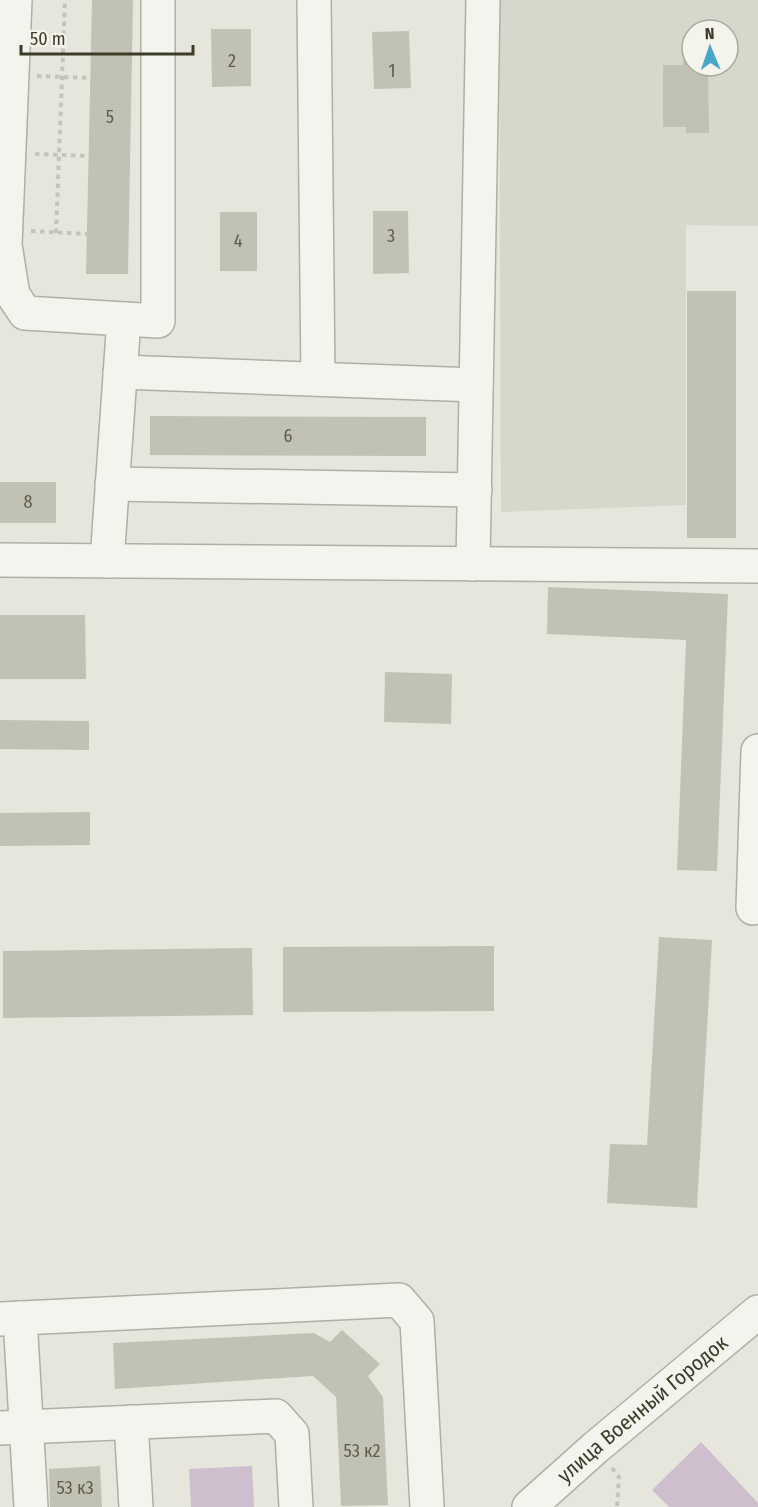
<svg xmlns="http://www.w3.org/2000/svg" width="758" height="1507" font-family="'Fira Sans Condensed',sans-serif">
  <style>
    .built { fill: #d7d7cb; fill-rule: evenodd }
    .green { fill: #cfbecd }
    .building { fill: #c2c2b4 }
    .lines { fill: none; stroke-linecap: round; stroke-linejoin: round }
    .minor-casing { stroke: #afafa3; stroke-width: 36 }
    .path { stroke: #c4c4bb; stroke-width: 4; stroke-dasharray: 4.5 4.5; stroke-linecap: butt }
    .minor { stroke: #f4f4ef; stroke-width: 33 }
    .labels { text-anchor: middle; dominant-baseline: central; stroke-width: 5; stroke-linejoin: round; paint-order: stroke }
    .number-label { font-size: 18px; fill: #5d5d4a }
    .street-label { font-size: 21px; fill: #3b3b27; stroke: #f4f3ec }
  </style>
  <rect width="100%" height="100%" fill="#e6e6dd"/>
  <path class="built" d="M499 0H758V226L686 225V505L501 512ZM692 30H728V66H692Z"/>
  <path class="green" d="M701 1442 758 1503V1507H669L652 1490Z
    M252 1466 254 1507H191L189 1469Z"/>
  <path class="building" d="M92 0H133L128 274H86Z
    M211 29H251V86L212 87Z
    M409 31 411 88 374 89 372 32Z
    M692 55V66H708L709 133H686V127H663V65H683V56Z
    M373 211H408L409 273 373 274Z
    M220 212H257V271H220Z
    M687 291H736V538H687Z
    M150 416 426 417V456L150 455Z
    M0 482H56V523H0Z
    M548 587 728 594 717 871 677 870 686 640 547 634Z
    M0 615H85L86 679H0Z
    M385 672 452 674 451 724 384 722Z
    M0 720 89 721V750L0 749Z
    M90 812V845L0 846V813Z
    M659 937 712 940 697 1208 607 1203 610 1144 647 1145Z
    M494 946V1011L283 1012V947Z
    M252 948 253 1015 3 1018V951Z
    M342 1330 380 1364 368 1376 383 1397 388 1505 341 1506 336 1397 313 1376 115 1389 113 1343 314 1333 330 1342Z
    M100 1466 102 1507H50L49 1469Z"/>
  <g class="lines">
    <g class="minor-casing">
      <g id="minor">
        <path d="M15 0 5 245 13 295 25 313 158 321V0"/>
        <path d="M314 0 318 378"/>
        <path d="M120 372 476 385"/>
        <path d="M112 484 475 490"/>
        <path d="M0 560 758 566"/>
        <path d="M107 561 124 319"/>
        <path d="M473 564 483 0"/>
        <path d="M753 908 758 751"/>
        <path d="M20 1318 31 1507"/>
        <path d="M0 1319 399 1300 417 1321 427 1507"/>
        <path d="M131 1422 136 1507"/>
        <path d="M0 1428 276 1416 292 1434 296 1507"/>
        <path id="s1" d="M529 1507 595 1448 758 1312"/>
      </g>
    </g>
    <path class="path" d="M37 76 90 78
      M35 154 89 156
      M31 231 87 234
      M56 233 65 0
      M612 1468 619 1477 617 1507"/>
    <use href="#minor" class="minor"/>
  </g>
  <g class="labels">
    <g class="number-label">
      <text x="232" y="61">2</text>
      <text x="392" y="71">1</text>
      <text x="110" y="117">5</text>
      <text x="391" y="236">3</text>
      <text x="238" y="241">4</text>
      <text x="288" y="436">6</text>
      <text x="28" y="502">8</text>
      <text x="362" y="1451">53 к2</text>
      <text x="75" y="1488">53 к3</text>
    </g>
    <g class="street-label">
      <text stroke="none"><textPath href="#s1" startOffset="150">улица Военный Городок</textPath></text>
    </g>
  </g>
  <g transform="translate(710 48) rotate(358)"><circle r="28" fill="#f4f3ec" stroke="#aaa99d" stroke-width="1.5"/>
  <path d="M0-4.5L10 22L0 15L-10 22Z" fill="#48a7c5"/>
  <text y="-9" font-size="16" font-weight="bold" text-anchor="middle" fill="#3b3b27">N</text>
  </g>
  <path d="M21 45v9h172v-9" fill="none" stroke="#3b3b27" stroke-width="3"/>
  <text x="30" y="45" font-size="18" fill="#3b3b27" stroke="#f4f3ec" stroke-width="4.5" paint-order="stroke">50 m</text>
</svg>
